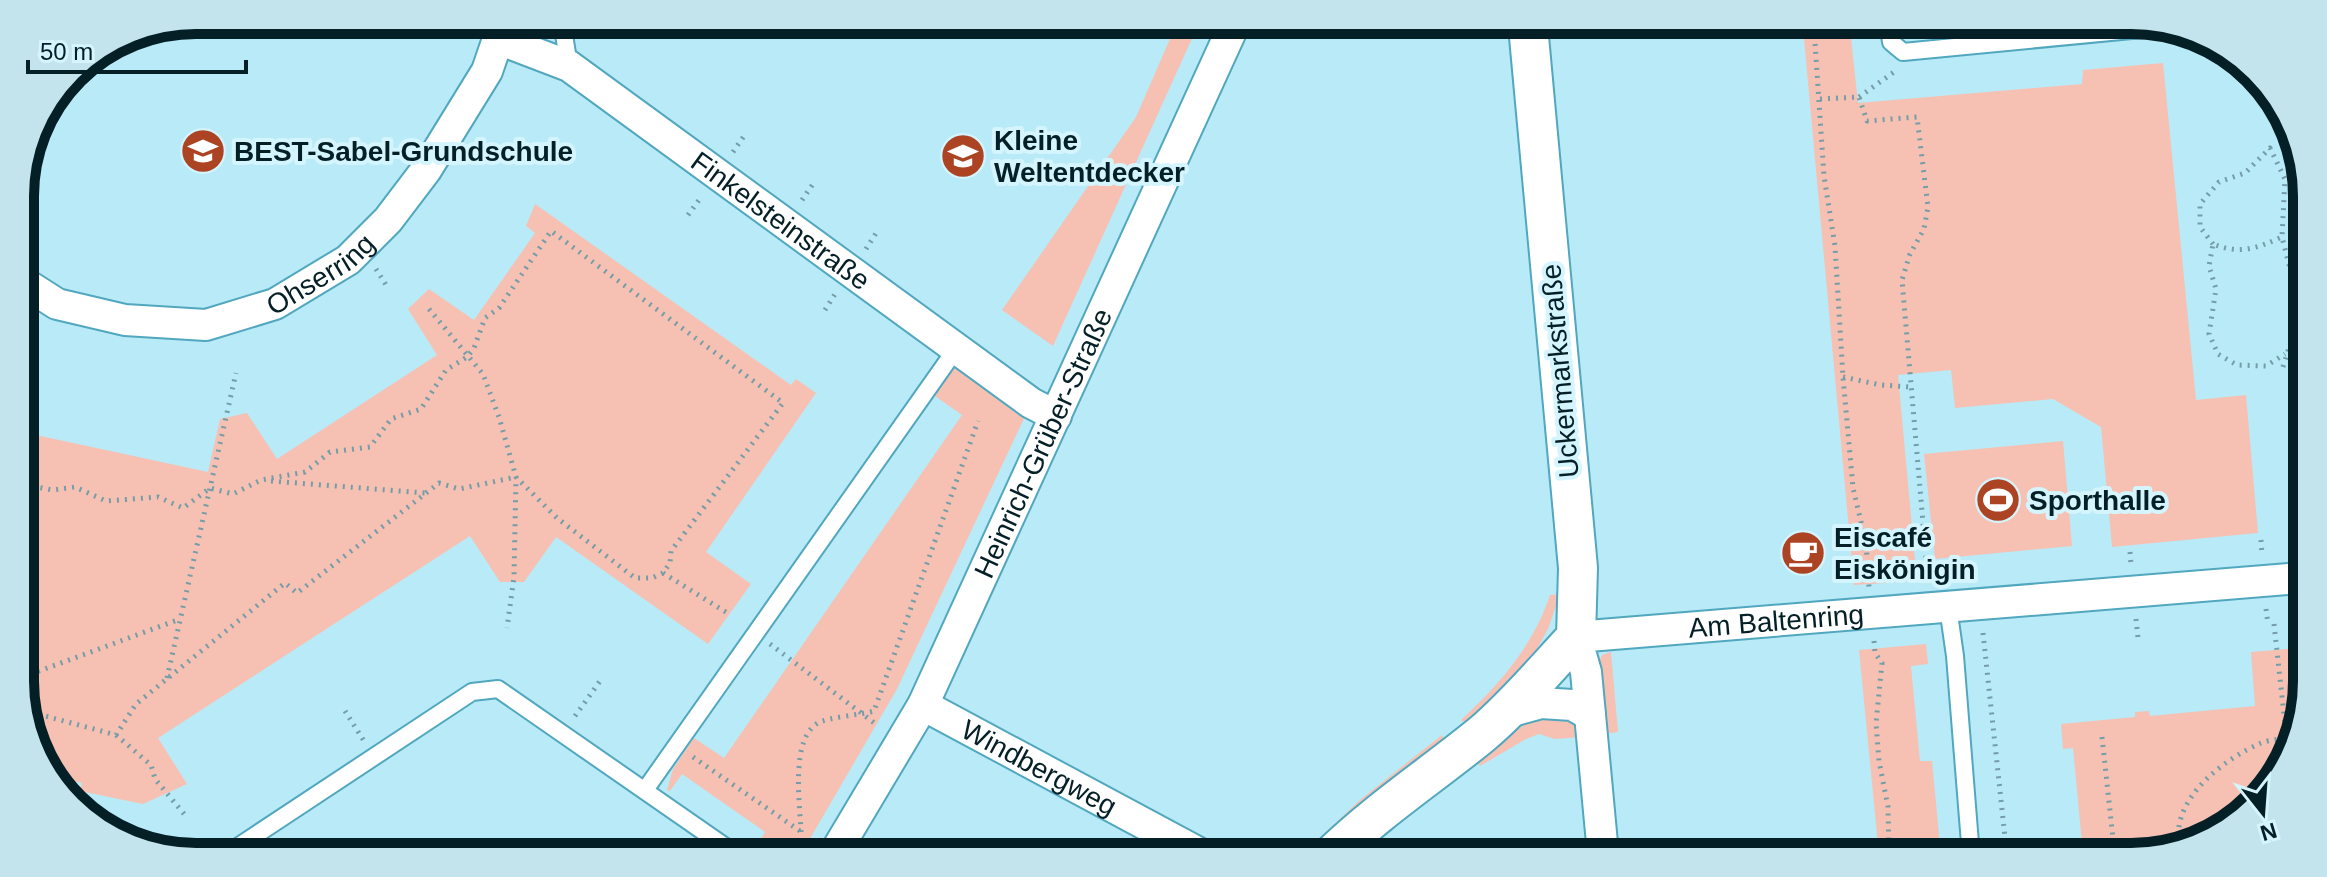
<svg xmlns="http://www.w3.org/2000/svg" width="2327" height="877" font-family="Arial,sans-serif">
  <style>
    .green { fill: #f6c1b2 }
    .lines { fill: none; stroke-linecap: round; stroke-linejoin: round }
    .service-casing { stroke: #50a7be; stroke-width: 20 }
    .minor-casing { stroke: #50a7be; stroke-width: 34 }
    .tertiary-casing { stroke: #50a7be; stroke-width: 42 }
    .path { stroke: #749da8; stroke-width: 5; stroke-dasharray: 2 6; stroke-linecap: butt }
    .service { stroke: #fff; stroke-width: 16 }
    .minor { stroke: #fff; stroke-width: 30 }
    .tertiary { stroke: #fff; stroke-width: 38 }
    .labels { text-anchor: middle; dominant-baseline: central; stroke-width: 8; stroke-linejoin: round; paint-order: stroke }
    .poi-label { font-size: 28px; font-weight: bold; fill: #041f26; stroke: #d4f5fe; text-anchor: start }
    .street-label { font-size: 28px; fill: #041f26; stroke: #d4f5fe }
    .rim { fill: none; stroke: #041f26; stroke-width: 10 }
  </style>
  <rect width="100%" height="100%" fill="#b9eaf8"/>
  <path class="green" d="M1176 25H1181L1194 34 1053 346 1002 310 1136 117Z
    M1803 28H1850L1858 103 2082 84 2083 70 2163 63 2196 400 2246 395 2258 533 2112 547 2101 427 2053 399 1955 408 1951 370 1898 375 1917 581 1854 585Z
    M535 204 791 385 796 379 816 393 706 552 751 584 708 644 556 537 524 582H500L470 536 158 738 187 784 143 804 80 791 82 783 53 777 23 715 22 432 208 472 220 419 247 413 277 459 437 355 408 309 429 289 474 320 535 233 526 226Z
    M961 364 1027 412 897 689 811 837 802 851 754 850 765 832 682 774 670 791 667 790 673 769 694 738 724 758 962 415 932 394 948 369Z
    M2063 441 2072 546 1935 559 1924 454Z
    M1560 594 1548 629 1529 663 1471 728 1461 720C1500 684 1533 646 1550 595Z
    M1926 644 1928 664 1911 666 1920 761H1932L1941 856 1879 855 1859 650Z
    M2299 648 2298 738 2238 821 2142 857 2058 856 2083 854 2073 748 2063 749 2061 724 2135 717V712L2149 711 2150 716 2255 706 2251 652Z
    M1611 652 1618 732 1605 734 1599 662 1602 655Z
    M1557 714 1574 722 1582 737 1555 739 1539 734 1526 739 1480 766 1473 756 1533 720Z
    M1442 735 1447 747 1321 851 1313 844 1360 800Z"/>
  <g class="lines">
    <g class="service-casing">
      <path id="service" d="M562 22 569 66
        M1889 28 1891 42 1903 52 2142 29
        M1948 607 1955 656 1971 856
        M645 790 956 349
        M236 848 472 692 498 689 730 850"/>
    </g>
    <g class="minor-casing">
      <g id="minor">
        <path id="s1" d="M498 39 569 66 1031 403 1056 416"/>
        <path id="s2" d="M21 281 57 304 125 320 206 325 275 304 348 260 388 220 426 170 487 71 498 39 494 22"/>
        <path id="s3" d="M923 705 1197 852"/>
        <path d="M1505 713 1541 703 1572 705 1590 715"/>
        <path id="s4" d="M836 851 923 705 1234 25"/>
        <path id="s5" d="M1603 854 1586 672 1576 637 2300 578"/>
      </g>
    </g>
    <g class="tertiary-casing">
      <path id="tertiary" d="M1334 853C1380 809 1433 774 1482 734 1516 705 1545 670 1576 637L1578 568 1528 26"/>
    </g>
    <path class="path" d="M1814 28 1824 176 1835 246 1843 377 1853 488 1866 543 1869 587
      M1859 97 1894 72
      M1820 99 1859 97 1867 121 1917 117 1928 207 1924 229 1910 254 1902 280 1928 581
      M733 152 744 136
      M802 200 813 184
      M688 215 702 196
      M2213 244 2200 227V204L2219 182 2245 173 2270 148 2285 179 2282 237
      M866 249 878 230
      M376 269 388 288
      M429 309 483 374 499 417 516 477 514 577 507 628
      M825 310 835 294
      M2283 367 2294 332 2297 296 2282 237C2257 248 2240 255 2213 244L2209 266 2216 289 2209 334 2218 354 2237 365 2266 366 2285 354
      M1843 377 1881 385 1911 387
      M22 473 37 487 52 490 75 487 106 501 158 497 183 508 210 488 233 494 261 480 305 472 330 452 370 447 391 419 421 409 446 370 467 357 474 348 485 318 499 308 551 231 783 403 671 551 670 563 663 573 652 578H635L557 518 516 477
      M271 481 425 493
      M2261 540 2262 555
      M2130 552 2131 565
      M663 573 729 614
      M2266 609 2268 624
      M2136 619 2138 638
      M2274 624 2288 751
      M1983 633 2007 856
      M1874 641 1875 653 1882 663 1876 723 1879 761 1888 807 1889 855
      M770 644 877 725
      M23 677 180 619
      M167 678 236 373
      M23 710 116 735 136 704 285 583 297 593 439 483 459 489 516 477
      M345 711 364 741
      M575 716 600 681
      M116 735 151 765 155 779 185 815
      M2102 737 2115 857
      M693 757 800 831
      M801 832C800 804 790 739 818 723 829 717 860 715 874 711L978 421
      M2179 843C2172 798 2224 759 2261 743 2271 739 2286 739 2298 737"/>
    <use href="#service" class="service"/>
    <use href="#minor" class="minor"/>
    <use href="#tertiary" class="tertiary"/>
  </g>
  <defs>
    <g id="school-disc" transform="scale(2.3)"><circle r="9.5" fill="#ac4424" stroke="#d4f5fe"/><path d="M0-5L7-2L0 1L-7-2ZM-4 1L0 2.5L4 1V4Q0 6-4 4Z" fill="#fff"/></g>
    <g id="stadium-disc" transform="scale(2.3)"><circle r="9.5" fill="#ac4424" stroke="#d4f5fe"/><path d="M0-5a6.5 5 0 1 0 0 10a6.5 5 0 1 0 0-10ZM-3.5-1.8h7v3.6h-7Z" fill="#fff"/></g>
    <g id="cafe-disc" transform="scale(2.3)"><circle r="9.5" fill="#ac4424" stroke="#d4f5fe"/><path d="M-5.5-4.5H6V0H3Q3 3.5 0 3.5H-2.5Q-5.5 3.5-5.5 0ZM3-3.2v2h1.7v-2ZM-6 4.5H4V6H-6Z" fill="#fff"/></g>
  </defs>
  <g fill-rule="evenodd">
    <use href="#school-disc" x="203" y="151"/>
    <use href="#school-disc" x="963" y="156"/>
    <use href="#stadium-disc" x="1998" y="500"/>
    <use href="#cafe-disc" x="1803" y="553"/>
  </g>
  <g class="labels">
    <g class="poi-label">
      <text x="994" y="140">Kleine<tspan x="994" dy="32">Weltentdecker</tspan></text>
      <text x="234" y="151">BEST-Sabel-Grundschule</text>
      <text x="2029" y="500">Sporthalle</text>
      <text x="1834" y="537">Eiscafé<tspan x="1834" dy="32">Eiskönigin</tspan></text>
    </g>
    <g class="street-label">
      <text stroke="none"><textPath href="#s1" startOffset="338">Finkelsteinstraße</textPath></text>
      <text stroke="none"><textPath href="#s2" startOffset="320">Ohserring</textPath></text>
      <text transform="translate(1560 371) rotate(-95)">Uckermarkstraße</text>
      <text stroke="none"><textPath href="#s4" startOffset="458">Heinrich-Grüber-Straße</textPath></text>
      <text stroke="none"><textPath href="#s5" startOffset="420">Am Baltenring</textPath></text>
      <text stroke="none"><textPath href="#s3" startOffset="132">Windbergweg</textPath></text>
    </g>
  </g>
  <path d="M0 0H2327V877H0ZM196 34H2131A162 162 0 0 1 2293 196V681A162 162 0 0 1 2131 843H196A162 162 0 0 1 34 681V196A162 162 0 0 1 196 34Z" fill="#c3e4ed" fill-rule="evenodd"/>
  <path class="rim" d="M196 34H2131A162 162 0 0 1 2293 196V681A162 162 0 0 1 2131 843H196A162 162 0 0 1 34 681V196A162 162 0 0 1 196 34Z"/>
  <g transform="translate(2263 813) rotate(163)" stroke="#d4f5fe" stroke-width="6" paint-order="stroke">
  <path d="M0-6L14 30L0 20L-14 30Z" fill="#041f26"/>
  <text y="-12" font-size="22" font-weight="bold" text-anchor="middle" fill="#041f26">N</text>
  </g>
  <path d="M28 60v12h218v-12" fill="none" stroke="#041f26" stroke-width="4"/>
  <text x="40" y="60" font-size="24" fill="#041f26" stroke="#d4f5fe" stroke-width="6" paint-order="stroke">50 m</text>
</svg>
